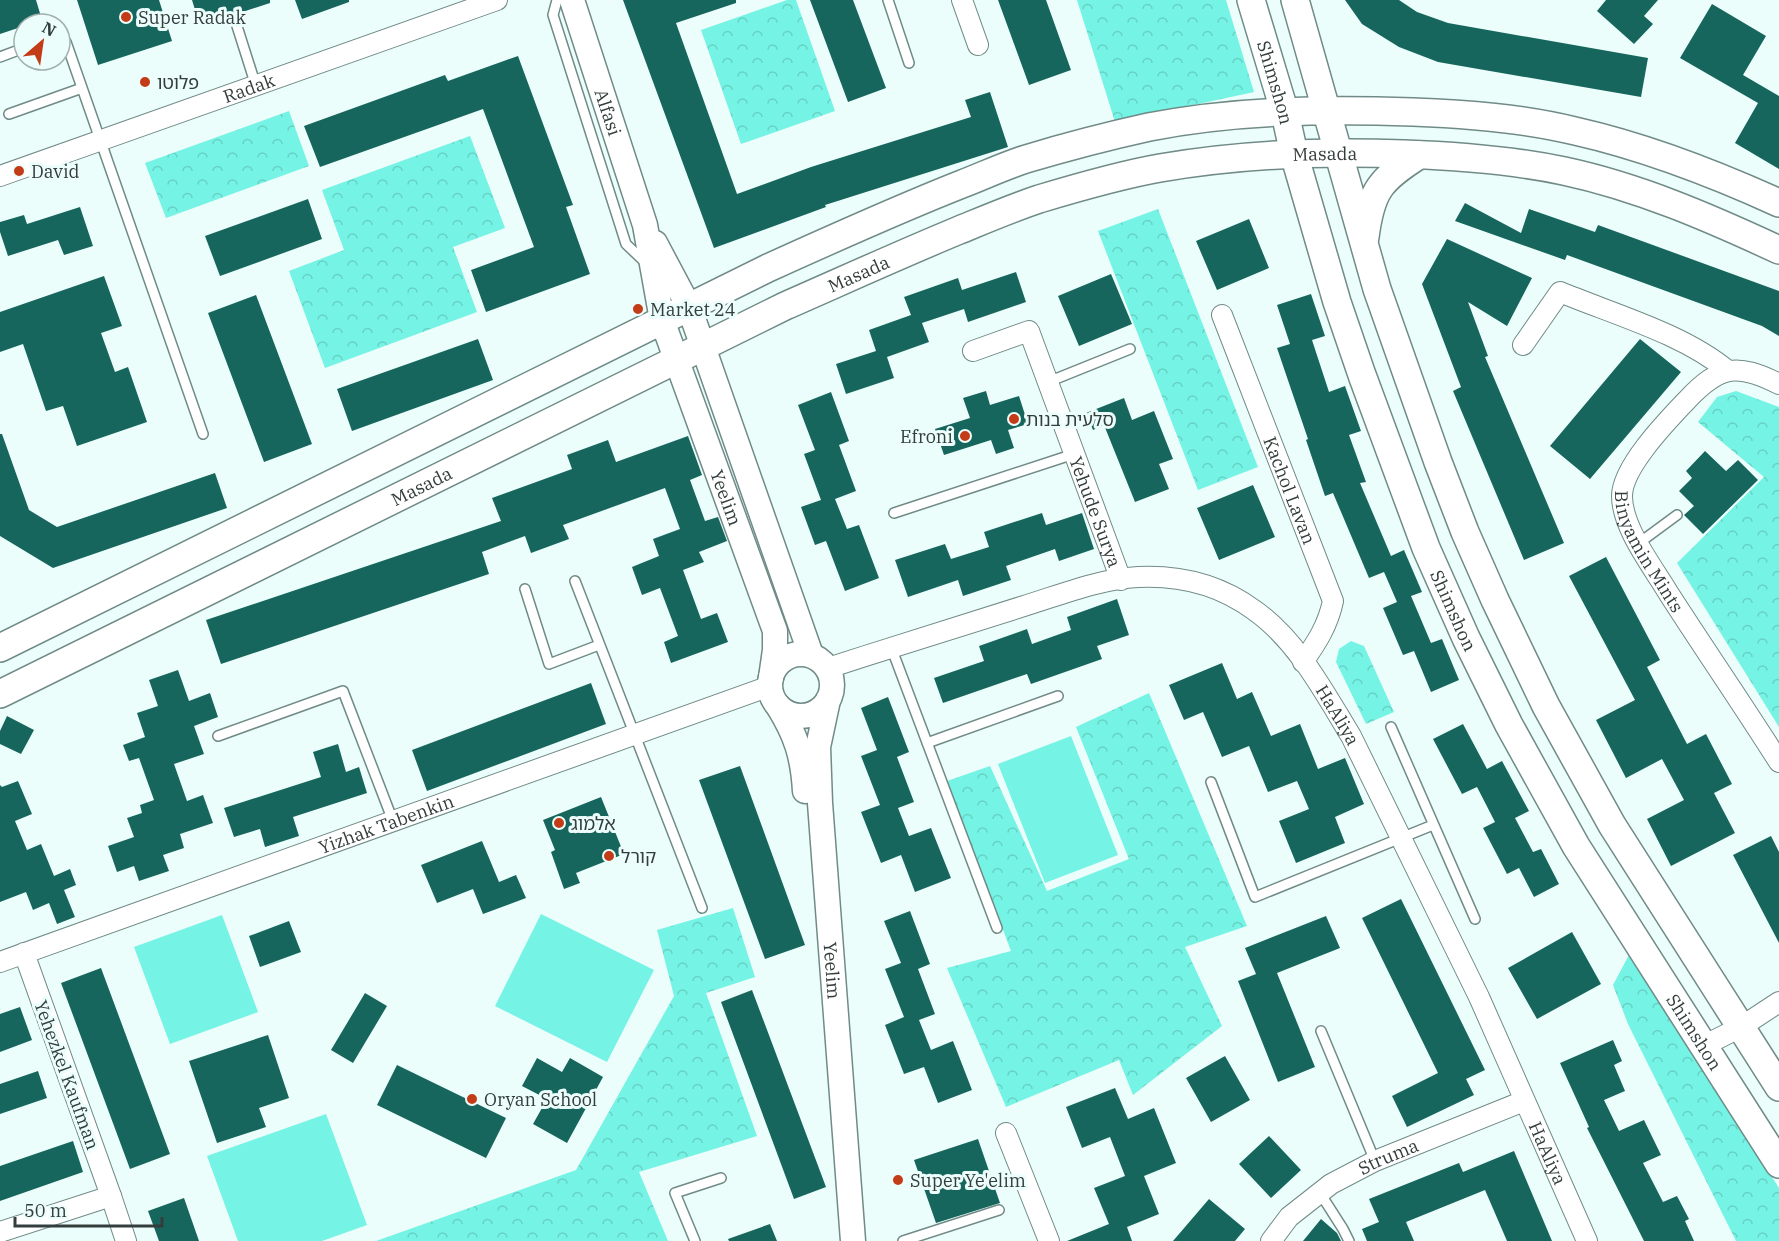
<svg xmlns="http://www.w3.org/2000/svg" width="1779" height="1241" font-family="'IBM Plex Serif','Noto Sans Hebrew',serif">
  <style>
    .green { fill: #75f3e4 }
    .park { fill: url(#park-crowns) }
    .building { fill: #17665e }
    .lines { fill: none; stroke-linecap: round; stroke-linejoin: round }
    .service-casing { stroke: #708b87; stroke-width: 12 }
    .minor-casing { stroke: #708b87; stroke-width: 22 }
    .tertiary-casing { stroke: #708b87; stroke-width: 27 }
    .secondary-casing { stroke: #708b87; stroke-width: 30 }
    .service { stroke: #fff; stroke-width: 9 }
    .minor { stroke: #fff; stroke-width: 20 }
    .tertiary { stroke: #fff; stroke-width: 24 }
    .secondary { stroke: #fff; stroke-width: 27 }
    .poi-dot { fill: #c43b18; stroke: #ecfefb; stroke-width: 2 }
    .labels { text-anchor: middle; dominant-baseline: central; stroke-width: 6; stroke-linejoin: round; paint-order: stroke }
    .poi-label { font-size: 18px; fill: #333e3c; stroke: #ecfefb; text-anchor: start }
    .street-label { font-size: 18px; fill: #333e3c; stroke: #ecfefb }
  </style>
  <defs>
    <pattern id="park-crowns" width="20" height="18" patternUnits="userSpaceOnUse" patternTransform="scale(1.5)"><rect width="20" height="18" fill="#75f3e4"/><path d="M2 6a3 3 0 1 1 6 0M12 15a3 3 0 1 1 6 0" fill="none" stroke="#66d1c4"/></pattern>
  </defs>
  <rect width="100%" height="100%" fill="#ecfefb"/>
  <path class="green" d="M1071 736 1118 855 1045 883 998 764Z
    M541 914 654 970 607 1062 495 1006Z
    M222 915 258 1012 170 1044 134 947Z
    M326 1114 367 1225 322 1241H238L207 1156Z"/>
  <path class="park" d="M787 0H796L835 111 741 144 701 30Z
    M1077 0H1226L1254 92 1115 122Z
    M289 111 309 166 166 218 145 163Z
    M470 136 505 228 453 247 477 312 325 368 289 271 344 250 322 190Z
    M1158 209 1258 467 1198 490 1098 231Z
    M1736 391 1779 407V727L1677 563 1764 477 1698 422 1717 397Z
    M1351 641 1364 646 1394 712 1366 724 1336 662 1339 649Z
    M1149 693 1247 926 1185 947 1222 1026 1133 1095 1119 1060 1006 1107 947 968 1011 951 947 781 990 766 1047 891 1129 859 1076 727Z
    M733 908 755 977 706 993 757 1136 639 1172 668 1241H376L576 1170 674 996 657 930Z
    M1630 953 1779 1188V1241H1736L1628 1024 1613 985Z"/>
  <path class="building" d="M0 0H36L42 20 24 24V26L0 34Z
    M77 0H159L172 41 98 65Z
    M192 0H270V3L200 26Z
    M295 0H349V2L302 19Z
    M623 0H736V3L676 23 737 194 811 167 971 117 965 100 990 92 1008 147 825 205 826 207 714 248Z
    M810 0H853L886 88 848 102Z
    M998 0H1046L1071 70 1029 85Z
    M1345 0H1399L1417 12 1448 23 1648 58 1641 97 1438 62 1399 47 1362 24Z
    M1606 0H1658L1644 16 1653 24 1634 44 1597 11Z
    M1712 4 1766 36 1743 75 1779 96V169L1735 143 1758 103 1680 58Z
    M518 56 573 205 566 207 590 274 486 312 471 270 534 247 483 109 320 167 304 126 445 75 448 81Z
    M308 199 322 239 220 276 205 236Z
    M1465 203 1521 233 1529 209 1595 232 1598 225 1779 291V336L1762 326 1567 255 1565 260 1455 221Z
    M80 207 93 246 64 255 58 240 8 256 0 232V222L24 215 27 224Z
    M1249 219 1269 268 1217 290 1196 241Z
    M1447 239 1532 278 1507 326 1468 302 1488 356 1485 357 1564 543 1524 560 1453 391 1461 387 1422 284Z
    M1016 272 1026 302 968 322 964 309 922 323 929 342 887 357 894 378 846 394 836 364 876 351 869 330 911 315 904 297 958 278 962 290Z
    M1111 274 1132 324 1079 346 1058 296Z
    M104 276 122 326 101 333 115 372 128 367 147 422 77 446 63 406 46 411 23 344 0 352V312Z
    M1311 294 1325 336 1312 340 1329 392 1345 386 1361 431 1349 435 1366 482 1360 483 1391 556 1404 550 1422 592 1411 596 1431 643 1442 639 1459 680 1431 692 1414 651 1403 655 1383 608 1397 602 1384 572 1369 578 1333 493 1325 496 1306 440 1308 439 1277 348 1290 344 1277 305Z
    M256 295 312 444 264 462 208 313Z
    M478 339 493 380 352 431 337 389Z
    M1640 339 1681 372 1590 479 1550 446Z
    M986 391 990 405 1019 396 1028 424 1008 430 1014 448 996 454 991 440 944 455 935 429 970 418 963 398Z
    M831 392 849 441 839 445 856 491 835 499 847 529 859 525 879 578 845 591 826 541 815 545 801 507 821 500 804 454 815 450 798 405Z
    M1124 398 1132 420 1154 411 1173 459 1159 464 1169 489 1135 502 1104 425 1093 430 1086 413Z
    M0 434H2L29 510 57 527 215 473 227 508 53 568 0 536Z
    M688 436 702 475 690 480 705 521 718 517 727 541 699 552 704 562 683 570 701 619 717 613 728 642 671 663 664 642 678 636 660 588 642 595 632 567 659 556 653 539 680 529 665 488 563 525 569 539 531 553 525 536 482 552 489 574 221 664 206 620 501 521 492 498 572 469 567 455 608 440 616 462Z
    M1705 451 1726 471 1738 460 1758 480 1703 534 1684 515 1694 506 1679 491 1692 478 1686 471Z
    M1253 485 1275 537 1219 560 1197 508Z
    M1042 513 1046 525 1082 513 1094 549 1059 561 1055 549 1006 566 1011 580 963 596 958 580 908 597 895 560 945 544 951 559 989 547 984 532Z
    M1606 557 1660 660 1647 667 1687 744 1706 734 1732 784 1714 793 1735 833 1671 866 1647 819 1684 800 1662 759 1626 778 1596 720 1635 700 1569 576Z
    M1117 599 1129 635 1097 646 1102 659 1031 684 1027 674 943 703 934 678 984 661 979 646 1027 629 1032 644 1071 630 1067 617Z
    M1222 663 1237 699 1252 692 1271 736 1300 724 1318 769 1345 758 1364 804 1335 817 1345 843 1296 863 1279 821 1309 809 1297 781 1268 792 1249 746 1222 757 1203 712 1184 720 1169 685Z
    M178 670 189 701 210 693 218 717 194 726 204 754 174 764 187 801 203 795 213 823 180 834 184 848 163 855 169 871 139 881 134 866 117 872 108 846 134 837 127 818 142 813 140 805 154 800 139 758 129 761 123 745 145 737 137 713 158 706 149 680Z
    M591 683 606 724 427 791 412 750Z
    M888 697 909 752 897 757 914 802 898 808 909 836 931 828 951 878 915 892 901 855 881 863 861 812 880 805 861 756 877 750 861 708Z
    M7 716 34 730 21 754 0 744V731Z
    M1463 724 1487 769 1502 761 1529 811 1515 818 1533 852 1541 849 1559 884 1534 897 1519 868 1507 874 1483 828 1495 822 1477 787 1462 794 1433 739Z
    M338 744 346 772 359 767 367 793 293 817 299 836 265 847 260 829 234 837 224 808 321 777 313 752Z
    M740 766 805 945 765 959 699 780Z
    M18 781 32 814 15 821 27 850 41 844 54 876 70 869 76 885 64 890 75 917 57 924 49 903 33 910 26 892 0 902V785L2 787Z
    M601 797 624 854 576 873 580 883 564 889 551 852 555 850 543 820Z
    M1771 836 1779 852V943L1733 855Z
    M482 841 499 882 516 875 526 898 483 914 473 889 437 903 421 865Z
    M1401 899 1485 1070 1466 1079 1474 1095 1407 1127 1392 1096 1438 1073 1362 918Z
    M910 911 930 964 918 969 935 1014 919 1020 931 1050 953 1041 972 1090 938 1103 924 1067 904 1074 885 1025 904 1017 885 969 901 963 884 921Z
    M1326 916 1340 948 1277 973 1315 1067 1278 1082 1238 981 1256 974 1245 948Z
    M289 921 301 952 260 967 249 936Z
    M1572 932 1601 984 1537 1019 1508 968Z
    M101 968 170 1154 130 1169 61 983Z
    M752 990 826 1187 794 1199 721 1002Z
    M365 993 387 1006 353 1063 331 1050Z
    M20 1007 32 1040 0 1052V1014Z
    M268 1035 289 1098 259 1108 266 1127 217 1143 189 1061Z
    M1613 1040 1622 1061 1614 1065 1625 1091 1604 1100 1619 1131 1644 1120 1661 1155 1643 1163 1663 1202 1677 1196 1689 1219 1685 1221 1694 1241H1644L1587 1128 1589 1127 1560 1063Z
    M1225 1056 1250 1100 1211 1122 1186 1078Z
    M537 1058 562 1072 570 1058 603 1077 567 1143 533 1124 547 1099 522 1086Z
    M397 1065 506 1118 486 1158 377 1105Z
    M38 1071 47 1098 0 1114V1084Z
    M1115 1088 1128 1119 1154 1108 1176 1163 1144 1176 1159 1214 1127 1227 1132 1241H1067L1109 1224 1094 1188 1125 1176 1110 1137 1082 1148 1066 1107Z
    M1269 1136 1301 1170 1271 1198 1239 1164Z
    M978 1139 1000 1203 936 1223 914 1160Z
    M73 1141 83 1172 0 1201V1166Z
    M1514 1151 1552 1241H1507L1485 1190 1406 1222 1414 1241H1367L1362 1229 1379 1222 1369 1199 1459 1163 1463 1172Z
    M184 1198 199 1241H159L148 1211Z
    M1209 1199 1245 1229 1235 1241H1173Z
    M1321 1219 1337 1233 1341 1241H1303Z
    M770 1224 777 1241H729L728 1239Z"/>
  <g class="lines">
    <g class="service-casing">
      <path id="service" d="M557 0 553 15 626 244 647 264
        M888 0 909 63
        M236 23 256 86
        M66 42 203 434
        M0 57 24 48
        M9 114 82 88
        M1048 382 1130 349
        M894 513 1074 454
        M1639 543 1677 515
        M575 581 702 908
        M525 589 549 664 599 645
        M891 647 997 928
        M1391 727 1475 919
        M218 736 343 691 393 821
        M927 743 1058 696
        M1211 782 1255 897 1433 825
        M1321 1031 1375 1161
        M1320 1193 1343 1229 1349 1241
        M695 1241 675 1193 721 1178
        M903 1241 999 1210"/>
    </g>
    <g class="minor-casing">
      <g id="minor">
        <path d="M962 0 978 45"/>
        <path id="s1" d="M0 176 497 0"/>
        <path id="s2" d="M1222 315 1333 601C1328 625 1317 642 1303 662"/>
        <path d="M1523 345 1560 292C1613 314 1684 334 1728 371"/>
        <path id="s3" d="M973 351 1029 331 1121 580"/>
        <path id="s4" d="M1779 384C1737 363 1720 365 1687 400 1668 420 1622 467 1622 496 1622 528 1653 567 1669 594 1705 650 1743 705 1779 762"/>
        <path id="s5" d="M828 668C893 647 958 627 1024 606 1060 595 1099 579 1138 577 1180 575 1220 585 1254 610 1297 640 1324 692 1351 736L1479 997 1587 1241"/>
        <path id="s6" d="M0 962 770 686"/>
        <path d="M1703 1046 1741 1027 1779 1002"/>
        <path d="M1006 1133 1049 1241"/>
        <path d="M111 1196 126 1241"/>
        <path d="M0 1232 111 1196 24 953"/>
        <path id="s7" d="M1271 1241 1289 1217 1331 1184 1375 1161 1524 1101"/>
      </g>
    </g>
    <g class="tertiary-casing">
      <g id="tertiary">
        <path id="s8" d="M572 0 645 225 662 320 775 631V650L771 678"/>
        <path d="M655 243 689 307 811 655"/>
        <circle cx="801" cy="685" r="31"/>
        <path id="s9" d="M828 700 818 747 820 803 853 1241"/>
        <path d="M778 706C796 735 803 756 805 791"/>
      </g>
    </g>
    <g class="secondary-casing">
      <g id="secondary">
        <path id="s10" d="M1251 0 1285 113 1294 154 1337 302 1362 375 1426 548 1466 638 1509 725 1576 846 1779 1164"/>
        <path d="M1295 0 1377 289 1438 462 1465 532 1495 600 1546 706 1612 825 1779 1087"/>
        <path d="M1365 237C1371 190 1380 180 1419 155"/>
        <path d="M0 648 768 268C832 239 896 210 962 184 983 176 1004 166 1026 159 1066 147 1108 136 1149 127 1235 110 1326 109 1413 112 1467 114 1522 118 1575 131 1646 147 1713 173 1779 203"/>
        <path id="s11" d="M0 694 785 306C842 281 899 255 957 231 984 220 1012 208 1039 199 1079 187 1120 175 1160 168 1241 154 1323 151 1404 154 1458 156 1512 160 1564 171 1639 187 1710 218 1779 250"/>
      </g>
    </g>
    <use href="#service" class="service"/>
    <use href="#minor" class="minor"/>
    <use href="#tertiary" class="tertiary"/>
    <use href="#secondary" class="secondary"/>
  </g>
  <g class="poi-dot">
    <circle cx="126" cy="17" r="6"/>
    <circle cx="145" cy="82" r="6"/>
    <circle cx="19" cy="171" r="6"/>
    <circle cx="638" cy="309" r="6"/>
    <circle cx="1014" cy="419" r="6"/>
    <circle cx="965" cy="436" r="6"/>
    <circle cx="559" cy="823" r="6"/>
    <circle cx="609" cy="856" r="6"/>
    <circle cx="472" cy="1099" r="6"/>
    <circle cx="898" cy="1180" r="6"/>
  </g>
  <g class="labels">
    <g class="poi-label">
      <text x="138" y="17">Super Radak</text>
      <text x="157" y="82">פלוטו</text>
      <text x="31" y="171">David</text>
      <text x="650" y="309">Market 24</text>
      <text x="1026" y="419">סלעית בנות</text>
      <text x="953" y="436" text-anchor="end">Efroni</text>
      <text x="571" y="823">אלמוג</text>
      <text x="621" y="856">קורל</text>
      <text x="484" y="1099">Oryan School</text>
      <text x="910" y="1180">Super Ye'elim</text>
    </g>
    <g class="street-label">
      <text stroke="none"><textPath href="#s10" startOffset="86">Shimshon</textPath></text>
      <text stroke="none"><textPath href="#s1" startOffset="264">Radak</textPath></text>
      <text stroke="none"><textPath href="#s8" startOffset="118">Alfasi</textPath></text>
      <text stroke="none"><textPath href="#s11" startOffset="1442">Masada</textPath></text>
      <text stroke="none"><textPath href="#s11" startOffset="956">Masada</textPath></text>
      <text stroke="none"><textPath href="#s11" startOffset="470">Masada</textPath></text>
      <text stroke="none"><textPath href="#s2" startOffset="188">Kachol Lavan</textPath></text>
      <text stroke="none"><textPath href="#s8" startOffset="522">Yeelim</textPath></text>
      <text stroke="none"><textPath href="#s3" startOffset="252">Yehude Surya</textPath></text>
      <text stroke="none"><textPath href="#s4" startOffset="284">Binyamin Mints</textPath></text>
      <text stroke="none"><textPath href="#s10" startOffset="644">Shimshon</textPath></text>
      <text stroke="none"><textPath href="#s5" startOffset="582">HaAliya</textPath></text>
      <text stroke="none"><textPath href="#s6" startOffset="410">Yizhak Tabenkin</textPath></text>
      <text stroke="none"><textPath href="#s9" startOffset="272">Yeelim</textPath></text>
      <text stroke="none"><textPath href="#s10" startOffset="1130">Shimshon</textPath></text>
      <text transform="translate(67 1075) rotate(70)">Yehezkel Kaufman</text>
      <text stroke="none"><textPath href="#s5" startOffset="1068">HaAliya</textPath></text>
      <text stroke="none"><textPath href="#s7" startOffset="147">Struma</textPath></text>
    </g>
  </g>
  <g transform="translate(42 42) rotate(29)"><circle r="28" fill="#ecfefb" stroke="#a2b1af" stroke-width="1.5"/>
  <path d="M0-4.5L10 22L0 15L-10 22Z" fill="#c43b18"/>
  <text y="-9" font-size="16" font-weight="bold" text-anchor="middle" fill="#333e3c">N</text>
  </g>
  <path d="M15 1217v9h147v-9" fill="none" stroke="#333e3c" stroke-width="3"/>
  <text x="24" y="1217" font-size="18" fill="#333e3c" stroke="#ecfefb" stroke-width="4.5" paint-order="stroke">50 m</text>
</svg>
